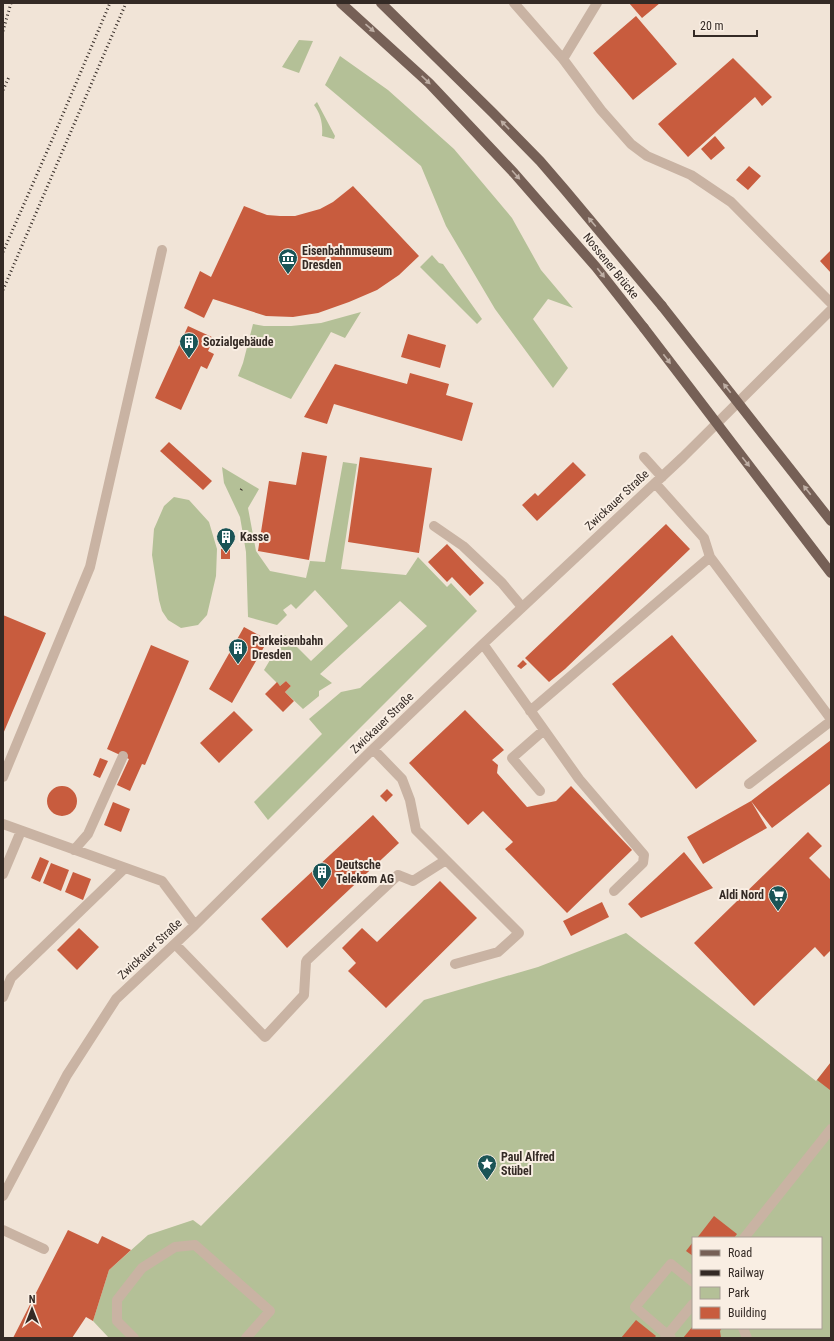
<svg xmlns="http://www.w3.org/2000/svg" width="834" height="1341" font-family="'Roboto Condensed',sans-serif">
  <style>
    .green { fill: #b4c097; fill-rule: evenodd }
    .building { fill: #c85c3e }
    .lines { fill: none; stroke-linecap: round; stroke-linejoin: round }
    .minor { stroke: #c9b3a3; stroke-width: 10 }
    .major { stroke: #766056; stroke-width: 10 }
    .rail { stroke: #342a25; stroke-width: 3; stroke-dasharray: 1 3; stroke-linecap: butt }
    .major-bridge { stroke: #766056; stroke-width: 10 }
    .oneway { fill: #beaea4 }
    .labels { text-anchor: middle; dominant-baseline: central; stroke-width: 4; stroke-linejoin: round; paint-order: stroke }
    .poi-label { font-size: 12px; font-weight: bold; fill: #342a25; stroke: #f9eee3; text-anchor: start }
    .street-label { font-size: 12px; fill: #342a25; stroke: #f9eee3 }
  </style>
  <rect width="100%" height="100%" fill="#f1e4d7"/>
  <path class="green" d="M299 40 313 41 299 73 282 67Z
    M340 56 388 90 454 149 512 218 541 270 573 308 548 299 533 319 568 368 553 388 495 309 446 226 421 166 325 85Z
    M317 102 335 136 334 139 322 136C323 125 321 114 314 105Z
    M432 255 439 263 443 264 482 319 477 324 420 267Z
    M361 312 345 338 331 332 291 399 238 376 243 363 253 324 264 326H291L321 323Z
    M343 462 357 464 341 569 406 575 418 557 447 587 451 583 477 611 268 820 254 802 322 734 309 719 341 692 360 688 427 626 400 601 320 674 332 683 319 691V696L303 709 285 692 291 686 286 681 280 686 264 670 285 635 311 661 348 626 315 590 296 609 291 604 283 610 287 615 277 625 248 617 246 552 240 517 224 483 222 467 259 489 248 508 256 551 270 571 306 578 310 561 325 562Z
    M174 497 189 500 209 522 217 549 216 576 207 615 198 625 181 628 168 620 162 611 159 600 152 555 154 529 164 506Z
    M626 933 816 1081 831 1062V1338H109L93 1321 109 1270 148 1235 193 1220 201 1226 424 1000 538 967ZM693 1238H821V1328H693Z"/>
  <path class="building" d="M629 3H660L642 18Z
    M636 16 677 64 633 100 593 53Z
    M733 58 772 97 762 106 755 97 688 157 658 124Z
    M715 136 725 148 711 160 701 149Z
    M749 166 761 176 748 190 736 180Z
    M353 186 419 256 399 275 377 290 349 302 318 313 293 317 266 316 213 299 204 318 184 308 200 271 211 277 244 206 267 215 280 216H295L320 209 333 202Z
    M831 250V273L820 261Z
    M188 326 214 338 208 351 214 354 207 369 201 366 181 410 155 398Z
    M408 334 446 345 440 368 401 357Z
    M335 364 407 384 410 373 449 384 446 395 473 403 462 441 334 404 327 424 304 417Z
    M169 442 212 481 203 490 160 451Z
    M302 452 327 456 309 560 258 551 269 481 296 485Z
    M360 457 432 468 419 553 348 542Z
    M573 462 586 475 537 521 522 505 535 493 538 496Z
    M666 524 690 549 565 669 549 682 525 658Z
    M447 544 484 583 470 596 452 577 447 582 428 562Z
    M230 548V559H221V549Z
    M3 615 46 633 3 734Z
    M244 627 268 640 232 703 209 689Z
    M672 635 757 741 696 789 612 684Z
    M151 645 189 661 145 765 142 764 130 791 117 785 129 759 107 749Z
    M523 660 527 664 521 669 517 666Z
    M286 681 291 686 285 692 294 701 283 712 265 694 277 682 280 686Z
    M465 710 504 750 492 760 498 765 497 773 527 807 556 801 571 786 632 850 567 913 505 849 513 842 483 811 468 825 409 763Z
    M234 711 253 730 219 763 200 743Z
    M831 740V783L772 828 751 801Z
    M100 758 108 761 100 778 93 775Z
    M47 801a15 15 0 1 1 30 0a15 15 0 1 1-30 0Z
    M387 789 393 795 386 802 380 796Z
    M751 801 767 828 703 864 687 837Z
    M113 802 130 809 121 832 104 825Z
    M373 815 399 843 287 948 261 919Z
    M808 832 822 846 809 858 831 880V950L824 957 815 947 754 1006 694 943Z
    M684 852 713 888 641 918 628 904Z
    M40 857 49 861 40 882 31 878Z
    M51 863 69 870 61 891 43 883Z
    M73 872 91 879 83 900 65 892Z
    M440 881 477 918 386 1008 348 971 356 963 342 948 362 928 377 942Z
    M602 902 609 917 571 936 563 921Z
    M79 928 99 947 77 970 57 950Z
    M831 1062V1088L830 1090 817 1080Z
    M714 1216 737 1234 734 1238H697Z
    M68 1230 98 1244 102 1236 131 1250 109 1270 93 1321 86 1317 72 1338H13Z
    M693 1242V1256L686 1251Z
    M636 1320 656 1336 654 1338H621Z
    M693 1326V1328H722L720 1331 721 1338H683Z"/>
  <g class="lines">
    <path class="minor" d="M514 3 563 59 601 110 631 144 647 156 691 175 731 202 831 303
      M563 59 597 3
      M644 457 662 477
      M655 483 704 538 710 557 831 719
      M434 526 463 546 502 583 522 607
      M483 644 579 779 644 855 643 863 614 891
      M530 711 710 557
      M3 777 90 567 162 250
      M749 784 831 721
      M540 791 512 758 544 730
      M3 824 162 881 195 925
      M74 850 88 834 123 756
      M446 860 519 933 498 952 455 964
      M3 874 21 831
      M175 944 265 1037 304 995 306 962 307 960 398 875 413 881 446 860 416 830 410 800 402 779 373 749
      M3 997 11 978 125 868
      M3 1196 67 1075 116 999 195 925 373 749 483 644 683 457 831 310
      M3 1230 44 1249
      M744 1238 831 1129
      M743 1328 747 1338
      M134 1338 117 1321V1300L142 1268 175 1247 195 1245 270 1311 246 1338
      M665 1338 693 1304
      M671 1338 635 1307 671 1264 693 1282"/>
    <path class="major" d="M341 3 429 83 514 173 596 267 644 328
      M381 3 493 113 540 161 565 190 662 306"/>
    <path class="rail" d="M3 31 11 3
      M3 90 9 77
      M3 252 52 140 110 3
      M3 290 126 3
      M241 490 243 487"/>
    <path class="major-bridge" d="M662 306 831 521
      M644 328 831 573"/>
  </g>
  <defs><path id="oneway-solid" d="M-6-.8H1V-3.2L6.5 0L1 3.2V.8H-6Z"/></defs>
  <g class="oneway">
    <use href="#oneway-solid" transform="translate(370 28) rotate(41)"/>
    <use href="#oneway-solid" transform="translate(426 80) rotate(43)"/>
    <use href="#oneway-solid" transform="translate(505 125) rotate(-134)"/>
    <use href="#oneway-solid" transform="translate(516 175) rotate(48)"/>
    <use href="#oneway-solid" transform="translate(592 222) rotate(-130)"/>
    <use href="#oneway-solid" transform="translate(601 273) rotate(52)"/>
    <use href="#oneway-solid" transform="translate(667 359) rotate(53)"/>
    <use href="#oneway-solid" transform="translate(727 388) rotate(-128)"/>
    <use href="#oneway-solid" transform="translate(746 462) rotate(52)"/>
    <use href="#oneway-solid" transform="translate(807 490) rotate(-128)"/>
  </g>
  <defs>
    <g id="museum-pin" transform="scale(1)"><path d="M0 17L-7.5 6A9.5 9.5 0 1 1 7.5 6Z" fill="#1b5456" stroke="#f9eee3"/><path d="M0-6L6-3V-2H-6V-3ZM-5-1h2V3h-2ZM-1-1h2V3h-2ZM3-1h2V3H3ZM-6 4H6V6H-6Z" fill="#fff"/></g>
    <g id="building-pin" transform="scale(1)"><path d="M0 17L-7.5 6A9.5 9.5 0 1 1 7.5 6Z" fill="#1b5456" stroke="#f9eee3"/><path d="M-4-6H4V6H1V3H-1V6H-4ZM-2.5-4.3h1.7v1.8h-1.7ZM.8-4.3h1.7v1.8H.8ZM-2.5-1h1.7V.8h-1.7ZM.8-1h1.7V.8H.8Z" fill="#fff"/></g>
    <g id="supermarket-pin" transform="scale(1)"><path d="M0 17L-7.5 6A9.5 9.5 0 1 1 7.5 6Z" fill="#1b5456" stroke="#f9eee3"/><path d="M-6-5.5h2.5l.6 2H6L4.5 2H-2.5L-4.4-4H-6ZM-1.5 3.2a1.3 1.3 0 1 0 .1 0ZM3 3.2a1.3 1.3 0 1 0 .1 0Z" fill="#fff"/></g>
    <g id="sight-pin" transform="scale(1)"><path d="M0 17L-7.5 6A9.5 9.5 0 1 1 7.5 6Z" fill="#1b5456" stroke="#f9eee3"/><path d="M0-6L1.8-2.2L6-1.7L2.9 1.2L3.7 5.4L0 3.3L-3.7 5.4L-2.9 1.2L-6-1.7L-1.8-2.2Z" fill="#fff"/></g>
  </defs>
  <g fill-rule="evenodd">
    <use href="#museum-pin" x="288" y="258"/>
    <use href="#building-pin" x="189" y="342"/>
    <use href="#building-pin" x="226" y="537"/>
    <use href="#building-pin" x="238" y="648"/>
    <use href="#building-pin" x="322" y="872"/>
    <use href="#supermarket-pin" x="778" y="895"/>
    <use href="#sight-pin" x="487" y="1164"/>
  </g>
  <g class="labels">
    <g class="poi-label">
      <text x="302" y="251">Eisenbahnmuseum<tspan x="302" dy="14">Dresden</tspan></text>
      <text x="203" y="342">Sozialgebäude</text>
      <text x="240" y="537">Kasse</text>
      <text x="252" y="641">Parkeisenbahn<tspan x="252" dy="14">Dresden</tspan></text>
      <text x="336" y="865">Deutsche<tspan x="336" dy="14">Telekom AG</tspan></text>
      <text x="764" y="895" text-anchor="end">Aldi Nord</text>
      <text x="501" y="1157">Paul Alfred<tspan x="501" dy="14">Stübel</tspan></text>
    </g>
    <g class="street-label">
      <text transform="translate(611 266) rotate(51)">Nossener Brücke</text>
      <text transform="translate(617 500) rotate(-43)">Zwickauer Straße</text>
      <text transform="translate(382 723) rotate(-44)">Zwickauer Straße</text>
      <text transform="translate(150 949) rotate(-43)">Zwickauer Straße</text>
    </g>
  </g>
  <rect width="834" height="1341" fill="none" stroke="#342a25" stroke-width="8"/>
  <rect x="692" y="1237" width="130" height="92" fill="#f9eee3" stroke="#aaa097"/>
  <rect x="700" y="1250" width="20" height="6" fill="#766056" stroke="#aaa097"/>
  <text x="728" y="1257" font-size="12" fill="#342a25">Road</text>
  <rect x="700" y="1270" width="20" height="6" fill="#342a25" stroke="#aaa097"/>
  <text x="728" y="1277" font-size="12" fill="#342a25">Railway</text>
  <rect x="700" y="1287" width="20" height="12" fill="#b4c097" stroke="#aaa097"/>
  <text x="728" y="1297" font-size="12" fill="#342a25">Park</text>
  <rect x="700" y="1307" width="20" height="12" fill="#c85c3e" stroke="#aaa097"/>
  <text x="728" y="1317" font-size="12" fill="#342a25">Building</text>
  <g transform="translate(32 1309)" stroke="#f9eee3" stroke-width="3" paint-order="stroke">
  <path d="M0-3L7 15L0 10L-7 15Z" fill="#342a25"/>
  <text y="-6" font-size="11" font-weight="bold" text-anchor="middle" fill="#342a25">N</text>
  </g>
  <path d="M694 30v6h63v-6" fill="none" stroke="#342a25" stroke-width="2"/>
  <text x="700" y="30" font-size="12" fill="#342a25" stroke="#f9eee3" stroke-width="3" paint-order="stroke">20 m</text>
</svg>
